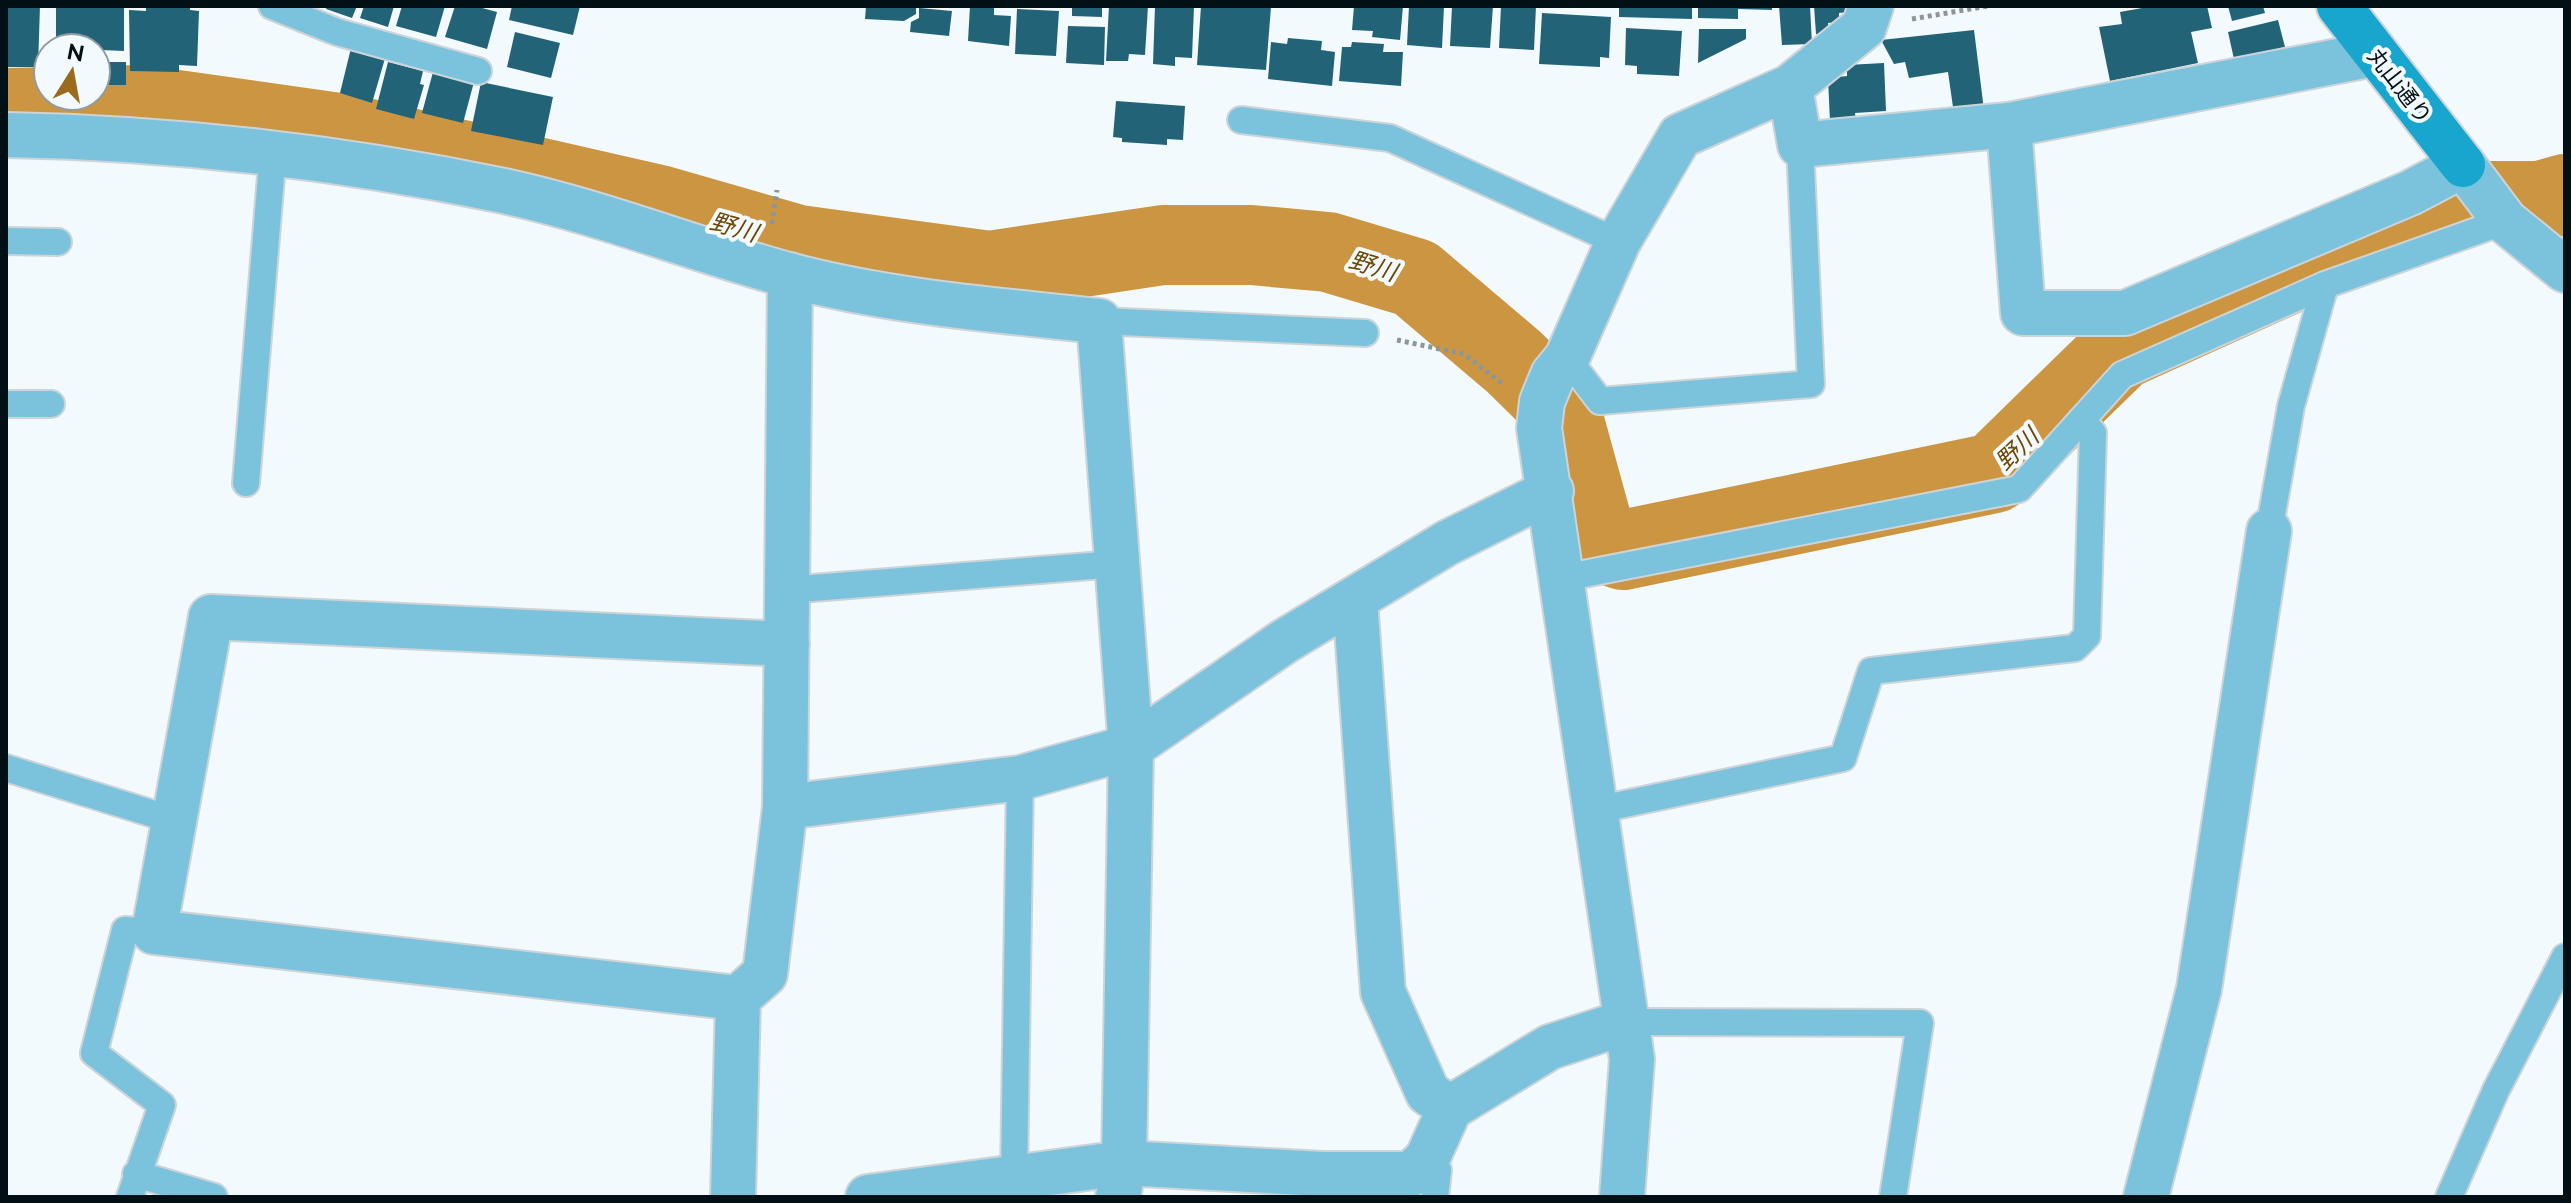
<svg xmlns="http://www.w3.org/2000/svg" width="2571" height="1203" font-family="Raleway,'Noto Sans JP',sans-serif">
  <style>
    .lines { fill: none; stroke-linecap: round; stroke-linejoin: round }
    .river { stroke: #cc9541; stroke-width: 80 }
    .building { fill: #236378 }
    .lane-casing { stroke: #ccd4d8; stroke-width: 30 }
    .street-casing { stroke: #ccd4d8; stroke-width: 48 }
    .secondary-casing { stroke: #ccd4d8; stroke-width: 48 }
    .path { stroke: #8c969a; stroke-width: 5; stroke-dasharray: 4 4; stroke-linecap: butt }
    .lane { stroke: #7bc3dd; stroke-width: 26 }
    .street { stroke: #7bc3dd; stroke-width: 44 }
    .secondary { stroke: #19a6ce; stroke-width: 44 }
    .labels { text-anchor: middle; dominant-baseline: central; stroke-width: 8; stroke-linejoin: round; paint-order: stroke }
    .street-label { font-size: 22px; fill: #020f14; stroke: #f2fafd }
    .water-label { font-size: 24px; font-style: italic; fill: #6c4702; stroke: #f2fafd }
  </style>
  <rect width="100%" height="100%" fill="#f2fafd"/>
  <g class="lines">
    <path class="river" d="M6 108 142 105 347 134 659 205 798 245 989 271 1163 245H1251L1328 252 1415 278 1514 362 1560 407 1597 541 1623 550 1994 473 2120 350 2450 201H2540L2565 194"/>
  </g>
  <path class="building" d="M6 6H40L38 67H6Z
    M56 6H124V51L56 48Z
    M146 6H190V10L199 11 197 66 179 65V72L130 71 129 10 146 11Z
    M327 6H357L352 18 326 9Z
    M364 6H394L388 27 360 18Z
    M402 6H445L436 37 396 26Z
    M455 6H475L497 12 487 49 445 37Z
    M512 6H580L573 35 509 20Z
    M866 6H916V14L904 21 865 19Z
    M970 6 994 7V15L1011 16 1009 46 968 41Z
    M1072 6H1102V17L1072 16Z
    M1109 6H1148L1145 55 1129 54 1128 61H1106Z
    M1155 6H1194L1192 58 1175 57V66L1153 64Z
    M1201 6 1271 7 1266 70 1197 65Z
    M1354 6H1403L1400 40 1372 37 1373 31 1352 30Z
    M1409 6H1444L1442 48 1407 45Z
    M1452 6H1493L1490 48 1450 46Z
    M1501 6H1536L1534 50 1499 48Z
    M1619 6H1692V19L1619 17Z
    M1698 6H1772V10L1738 9V19L1698 18Z
    M1779 6H1810L1812 44 1782 45Z
    M1814 6H1848L1849 12 1839 13V22L1828 23 1829 33 1816 34Z
    M2153 6H2207L2212 28 2191 32 2198 63 2110 81 2099 27 2122 24 2120 12Z
    M2228 6H2263L2265 13 2232 21Z
    M919 8 952 11 949 36 910 32 911 22 919 18Z
    M1017 9 1059 11 1056 56 1015 54Z
    M1542 13 1611 17 1609 58 1600 57V67L1539 64Z
    M2278 20 2285 47 2234 59 2228 32Z
    M1068 26 1105 27 1104 65 1066 63Z
    M1626 28 1682 31 1679 76 1637 74V66L1625 65Z
    M1699 29H1746V39L1698 63Z
    M1974 30 1984 110 1954 114 1948 72 1909 78 1905 62 1894 64 1881 40Z
    M515 32 560 43 551 78 507 67Z
    M1288 38 1322 41 1321 50 1335 52 1332 86 1268 79 1271 42 1287 44Z
    M1352 42 1384 44 1383 52H1403L1401 86 1339 81 1342 47H1351Z
    M352 44 386 55 372 103 340 93Z
    M96 62H126V85H96Z
    M388 62 423 71 420 84 424 85 414 119 376 109Z
    M1884 63 1886 111 1855 113 1856 121 1830 122 1828 78 1847 76V65Z
    M433 72 474 82 463 123 422 113Z
    M481 82 553 97 543 145 471 131Z
    M1116 101 1185 106 1183 140 1167 139V145L1122 142V138L1113 137Z"/>
  <g class="lines">
    <g class="lane-casing">
      <path id="lane" d="M272 6 337 32 478 71
        M1241 120 1390 138 1618 242
        M6 241 58 242
        M1099 321 1365 333
        M1567 358 1600 401 1811 384 1800 145
        M6 404H51
        M246 483 273 151
        M2269 531 2291 406 2325 285 2505 221
        M1563 578 2019 489 2122 375 2325 285
        M787 590 1116 564
        M6 768 173 820
        M1596 810 1843 758 1871 671 2075 648 2087 636 2093 433 2081 420
        M1626 1022 1920 1023 1893 1197
        M1427 1159 1438 1170 1435 1197
        M136 1174 214 1197
        M1014 1178 1020 778
        M130 1197 162 1105 94 1053 125 930 154 932
        M2449 1197 2496 1090 2565 957"/>
    </g>
    <g class="street-casing">
      <path id="street" d="M1790 87 1800 145 2009 125 2374 54
        M2009 125 2023 313H2125L2410 193 2463 165 2505 221 2565 270
        M6 135C174 138 339 157 504 191 601 212 693 249 788 275 890 302 994 310 1099 321L1131 747 1124 1163 1118 1197
        M1355 600 1383 992 1428 1093 1450 1108
        M785 807 1020 778 1131 747 1285 641 1447 543 1551 491
        M738 998 154 932 211 617 787 644
        M733 1197 738 998 765 974 785 807 790 275
        M868 1197 1124 1163 1322 1174H1411L1427 1159 1450 1108 1550 1047 1626 1022
        M1622 1197 1632 1059 1539 428 1542 402 1553 375 1567 358 1618 242 1680 136 1790 87 1864 27 1871 6
        M2146 1197 2199 989 2269 531"/>
    </g>
    <g class="secondary-casing">
      <path id="secondary" d="M2339 6 2463 165"/>
    </g>
    <path class="path" d="M1912 19 1988 6
      M772 224 777 190
      M1397 340 1464 354 1504 385"/>
    <use href="#lane" class="lane"/>
    <use href="#street" class="street"/>
    <use href="#secondary" class="secondary"/>
  </g>
  <g class="labels">
    <g class="street-label">
      <text transform="translate(2400 86) rotate(52)">丸山通り</text>
    </g>
    <g class="water-label">
      <text transform="translate(734 227) rotate(16)">野川</text>
      <text transform="translate(1373 266) rotate(17)">野川</text>
      <text transform="translate(2017 449) rotate(-43)">野川</text>
    </g>
  </g>
  <rect width="2571" height="1203" fill="none" stroke="#020f14" stroke-width="16"/>
  <g transform="translate(72 72) rotate(11)"><circle r="38" fill="#f2fafd" stroke="#929ca0" stroke-width="2"/>
  <path d="M0-6L14 30L0 20L-14 30Z" fill="#9a6b1c"/>
  <text y="-12" font-size="22" font-weight="bold" text-anchor="middle" fill="#020f14">N</text>
  </g>
</svg>
